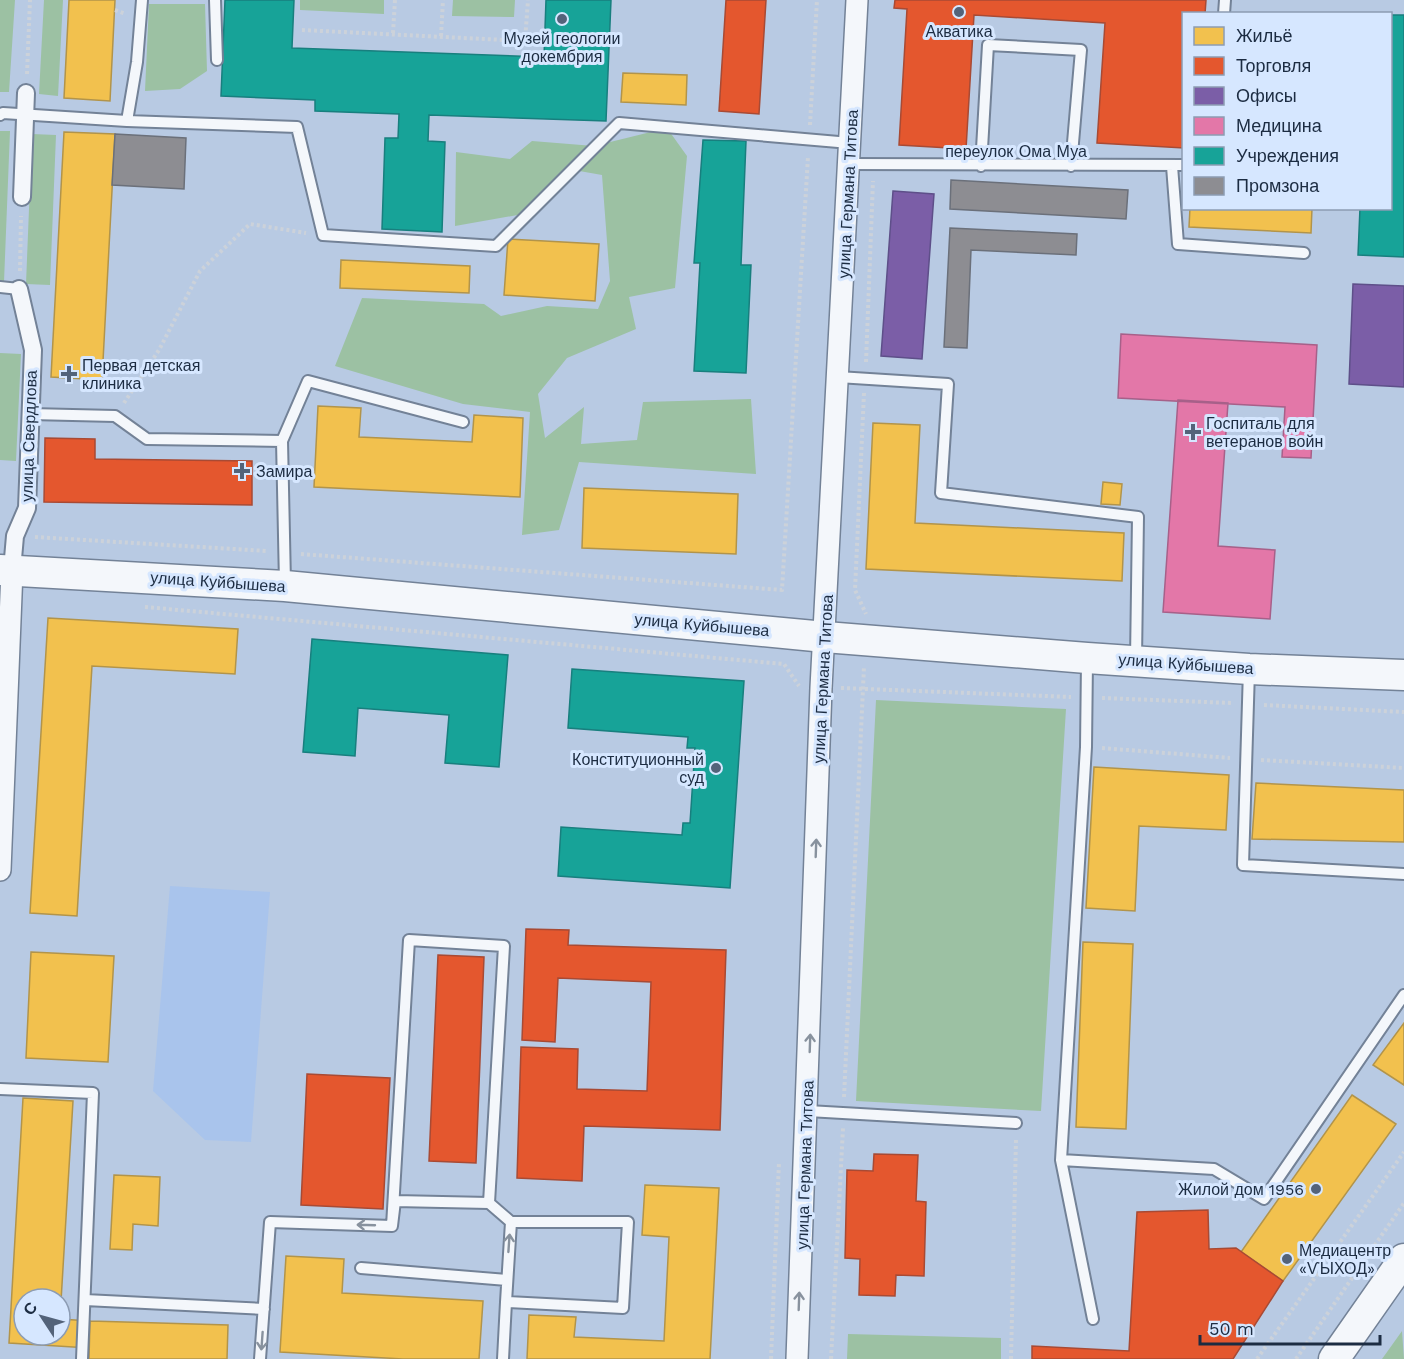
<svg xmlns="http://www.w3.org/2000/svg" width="1404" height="1359" font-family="'Work Sans',sans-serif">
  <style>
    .built { fill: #a9c4ec }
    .green { fill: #9cc1a3 }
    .homes { fill: #f2c14e; stroke: #b2944a; stroke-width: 1.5 }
    .shops { fill: #e4572e; stroke: #a84a34; stroke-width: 1.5 }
    .offices { fill: #7b5ea7; stroke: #5e4f89; stroke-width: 1.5 }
    .health { fill: #e377a8; stroke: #a76089; stroke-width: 1.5 }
    .public { fill: #17a398; stroke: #187f7e; stroke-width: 1.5 }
    .industry { fill: #8d8d92; stroke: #6b707a; stroke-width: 1.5 }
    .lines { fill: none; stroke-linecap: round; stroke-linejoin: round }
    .service-casing { stroke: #738297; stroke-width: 14 }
    .pedestrian-casing { stroke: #738297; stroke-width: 20 }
    .minor-casing { stroke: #738297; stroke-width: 24 }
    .secondary-casing { stroke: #738297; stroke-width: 33 }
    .path { stroke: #ccd2da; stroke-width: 4; stroke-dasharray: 3 3; stroke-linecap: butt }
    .service { stroke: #f4f7fb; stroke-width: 10 }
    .pedestrian { stroke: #f4f7fb; stroke-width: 16 }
    .minor { stroke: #f4f7fb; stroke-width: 21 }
    .secondary { stroke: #f4f7fb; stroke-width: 30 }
    .oneway { stroke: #88929e }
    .poi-dot { fill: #53637a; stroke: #d6e7ff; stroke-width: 2 }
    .labels { text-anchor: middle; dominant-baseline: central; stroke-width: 6; stroke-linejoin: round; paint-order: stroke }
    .poi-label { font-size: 16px; fill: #1c2c42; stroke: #d6e7ff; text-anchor: start }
    .street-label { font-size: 16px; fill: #1c2c42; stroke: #d6e7ff }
  </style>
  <rect width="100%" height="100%" fill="#b8cae3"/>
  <path class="built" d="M170 886 270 892 251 1142 205 1140 153 1091Z"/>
  <path class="green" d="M0 0H15L9 92H0Z
    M44 0H63L58 96 39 94Z
    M300 0H384V14L300 10Z
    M453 0H515L514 17 452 16Z
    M149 4H205L207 71 180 89 145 91Z
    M667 128 687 156 675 288 629 297 636 329 567 358 538 394 545 438 584 407 581 444 637 440 643 402 751 399 756 474 579 462 559 530 522 535 530 412 463 404 335 366 362 298 484 304 501 316 547 306 598 309 610 281 602 175 568 169 523 214 455 226 456 152 510 159 532 141 594 146Z
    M0 131H10L4 282H0Z
    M32 134 56 135 50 285 26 284Z
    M0 353 21 354 16 461 0 460Z
    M876 700 1066 709 1041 1111 856 1101Z
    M1402 1331 1404 1359H1382Z
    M848 1334 1001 1338V1359H847Z"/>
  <path class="homes" d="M69 0H115L110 101 64 98Z
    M623 73 687 75 686 105 621 102Z
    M64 132 115 134 102 380 51 377Z
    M1190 208H1312L1311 233 1189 227Z
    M508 239 599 244 595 301 504 295Z
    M341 260 470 266 469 293 340 288Z
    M318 406 361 408 359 437 472 442 474 415 523 418 520 497 314 487Z
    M873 423 920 425 915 523 1124 533 1122 581 866 569Z
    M1103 482 1122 484 1120 505 1101 504Z
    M584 488 738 494 736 554 582 548Z
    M48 618 238 629 235 674 92 666 77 916 30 913Z
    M1094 767 1229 775 1226 830 1139 826 1135 911 1086 908Z
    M1256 783 1404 790V842L1252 839Z
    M1083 942 1133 944 1126 1129 1076 1127Z
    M31 952 114 956 108 1062 26 1058Z
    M1404 1023V1085L1373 1065Z
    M1352 1095 1396 1124 1283 1281 1241 1252Z
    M23 1098 73 1101 60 1318V1299H24V1335H60V1319L90 1321 89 1348 9 1343Z
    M114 1175 160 1177 158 1226 133 1224 132 1250 110 1249Z
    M645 1185 719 1188 710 1359H527L529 1315 576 1317 574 1337 664 1341 669 1237 642 1235Z
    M286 1256 344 1259 342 1293 483 1301 479 1359H403L280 1352Z
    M90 1321 228 1325 227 1359H89Z"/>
  <path class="shops" d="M726 0H766L759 114 719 111Z
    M895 0H1206L1205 14H1184V148L1097 143 1105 23 974 15 966 149 899 145 907 9 894 8Z
    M45 438 95 439V459L252 461V505L44 502Z
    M526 929 569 930 568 945 726 950 720 1130 584 1126 582 1181 517 1178 521 1047 578 1049 577 1089 647 1091 651 982 558 978 555 1042 522 1040Z
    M438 955 484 957 476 1163 429 1161Z
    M307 1074 390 1078 383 1209 301 1205Z
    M874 1154 918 1155 916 1201 926 1202 924 1276 896 1275 895 1296 859 1295 860 1259 845 1258 847 1170 873 1171Z
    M1208 1210 1209 1249 1236 1248 1283 1281 1233 1359H1032V1346L1129 1351 1137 1212Z"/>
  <path class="offices" d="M893 191 934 194 922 359 881 356Z
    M1353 284 1404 286V387L1349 384Z"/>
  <path class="health" d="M1121 334 1317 345 1311 458 1282 457 1285 407 1118 398Z
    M1178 400 1228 403 1218 546 1275 550 1270 619 1163 612Z"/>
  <path class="public" d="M225 0H294L292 48 544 57 546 0H611L606 121 429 115 428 141 445 142 442 232 382 229 385 138H398L399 114 315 111V100L221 96Z
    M1390 15H1404V257L1358 255 1360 208H1390Z
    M703 140 746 141 741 265H751L746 373 694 371 700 263H694Z
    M312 639 508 655 499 767 445 763 449 715 358 708 355 756 303 752Z
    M572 669 744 681 730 888 558 876 561 827 682 835 683 823H690L695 748H687L688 737 568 728Z"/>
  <path class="industry" d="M115 134 186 138 184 189 112 185Z
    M951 180 1128 190 1126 219 950 209Z
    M950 228 1077 234 1076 255 971 250 967 348 944 347Z"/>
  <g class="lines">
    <g class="service-casing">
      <path id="service" d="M215 0 217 60
        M1224 14 1225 0
        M0 115 3 113 127 121 297 127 323 235 496 246 619 123 850 143
        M127 121 137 62 142 0
        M849 164 1184 165
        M981 166 988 45 1081 50 1071 166
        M1172 166 1178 244 1304 253
        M0 287 19 289
        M838 377 948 384 941 493 1138 517 1136 659
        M30 414 115 416 147 439 282 441 285 583
        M282 441 308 381 463 422
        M1087 661 1086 747 1061 1160 1093 1319
        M1249 670 1243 865 1404 874
        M0 1089 93 1093 82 1359
        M808 1111 1016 1123
        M1061 1160 1214 1169 1264 1199 1404 995
        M392 1226 409 940 504 946 489 1203
        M361 1268 507 1280
        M85 1300 264 1309
        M260 1359 270 1222 392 1226 395 1201 489 1203 511 1222 506 1302
        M503 1359 506 1302 623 1308 628 1222H511"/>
    </g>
    <g class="pedestrian-casing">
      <path id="pedestrian" d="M22 197 26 93
        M12 570 15 536 27 508 33 350 19 289"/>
    </g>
    <g class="minor-casing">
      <path id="minor" d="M0 870 12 570
        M797 1359 821 688 857 0"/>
    </g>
    <g class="secondary-casing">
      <path id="secondary" d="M0 570 285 586 825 637 1087 658 1249 669 1404 675
        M1334 1359 1404 1259"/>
    </g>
    <path class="path" d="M115 10 126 14
      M302 30 525 41 528 0
      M393 33 395 0
      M441 36 443 0
      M27 74 30 0
      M810 125 817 0
      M20 271 21 216
      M866 362 873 181
      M864 393 855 590 866 614
      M124 403 159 350 200 271 250 224 306 233
      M35 537 267 551
      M301 554 782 590 808 157
      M145 607 784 664 799 686
      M841 688 1071 697
      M1102 698 1232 703
      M1264 705 1404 712
      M1102 748 1230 758
      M1261 760 1404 768
      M844 1097 864 667
      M771 1359 779 1162
      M831 1359 843 1128
      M1011 1359 1016 1139
      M1257 1359 1404 1152
      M1296 1359 1404 1203"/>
    <use href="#service" class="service"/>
    <use href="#pedestrian" class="pedestrian"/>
    <use href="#minor" class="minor"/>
    <use href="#secondary" class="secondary"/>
  </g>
  <defs><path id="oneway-shaft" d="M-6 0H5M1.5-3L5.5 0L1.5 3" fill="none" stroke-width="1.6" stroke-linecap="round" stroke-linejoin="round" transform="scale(1.5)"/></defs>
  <g class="oneway">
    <use href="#oneway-shaft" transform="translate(816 848) rotate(-88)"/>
    <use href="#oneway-shaft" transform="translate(810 1043) rotate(-88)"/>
    <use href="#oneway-shaft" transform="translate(366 1225) rotate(-178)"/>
    <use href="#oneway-shaft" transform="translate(509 1243) rotate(-86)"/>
    <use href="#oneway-shaft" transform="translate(799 1301) rotate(-88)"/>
    <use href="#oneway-shaft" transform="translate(262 1341) rotate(94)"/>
  </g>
  <g class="poi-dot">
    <circle cx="959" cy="12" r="6"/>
    <circle cx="562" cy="19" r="6"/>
    <path d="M66 365h6v6h6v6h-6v6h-6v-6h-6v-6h6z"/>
    <path d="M1190 423h6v6h6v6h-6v6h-6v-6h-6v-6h6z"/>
    <path d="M239 462h6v6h6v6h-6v6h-6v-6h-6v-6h6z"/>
    <circle cx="716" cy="768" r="6"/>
    <circle cx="1316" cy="1189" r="6"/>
    <circle cx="1287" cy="1259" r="6"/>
  </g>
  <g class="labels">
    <g class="poi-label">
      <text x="959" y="31" text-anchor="middle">Акватика</text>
      <text x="562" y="38" text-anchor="middle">Музей геологии<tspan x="562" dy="18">докембрия</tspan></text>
      <text x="82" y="365">Первая детская<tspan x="82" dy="18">клиника</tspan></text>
      <text x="1206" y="423">Госпиталь для<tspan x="1206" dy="18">ветеранов войн</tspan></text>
      <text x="256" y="471">Замира</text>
      <text x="704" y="759" text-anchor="end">Конституционный<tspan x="704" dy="18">суд</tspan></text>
      <text x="1304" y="1189" text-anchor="end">Жилой дом 1956</text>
      <text x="1299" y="1250">Медиацентр<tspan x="1299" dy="18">«ѴЫХОД»</tspan></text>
    </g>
    <g class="street-label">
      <text x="1016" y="151">переулок Ома Муа</text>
      <text transform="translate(848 194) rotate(-87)">улица Германа Титова</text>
      <text transform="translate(29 436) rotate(-88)">улица Свердлова</text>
      <text transform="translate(218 582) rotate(4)">улица Куйбышева</text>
      <text transform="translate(702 625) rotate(5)">улица Куйбышева</text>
      <text transform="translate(1186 664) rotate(4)">улица Куйбышева</text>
      <text transform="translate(823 679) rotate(-87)">улица Германа Титова</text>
      <text transform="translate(805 1165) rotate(-88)">улица Германа Титова</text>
    </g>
  </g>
  <rect x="1182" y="12" width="210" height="198" fill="#d6e7ff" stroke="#8c9cb3" stroke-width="1.5"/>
  <rect x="1194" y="27" width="30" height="18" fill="#f2c14e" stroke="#8c9cb3" stroke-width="1.5"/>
  <text x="1236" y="42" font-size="18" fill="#1c2c42">Жильё</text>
  <rect x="1194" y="57" width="30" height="18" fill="#e4572e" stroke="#8c9cb3" stroke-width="1.5"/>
  <text x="1236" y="72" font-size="18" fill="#1c2c42">Торговля</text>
  <rect x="1194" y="87" width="30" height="18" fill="#7b5ea7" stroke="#8c9cb3" stroke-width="1.5"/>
  <text x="1236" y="102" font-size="18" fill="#1c2c42">Офисы</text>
  <rect x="1194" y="117" width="30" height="18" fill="#e377a8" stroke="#8c9cb3" stroke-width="1.5"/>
  <text x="1236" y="132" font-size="18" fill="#1c2c42">Медицина</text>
  <rect x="1194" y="147" width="30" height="18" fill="#17a398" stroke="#8c9cb3" stroke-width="1.5"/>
  <text x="1236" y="162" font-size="18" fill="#1c2c42">Учреждения</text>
  <rect x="1194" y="177" width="30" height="18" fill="#8d8d92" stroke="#8c9cb3" stroke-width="1.5"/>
  <text x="1236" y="192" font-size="18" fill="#1c2c42">Промзона</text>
  <g transform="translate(42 1317) rotate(306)"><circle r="28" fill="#d6e7ff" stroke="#8c9cb3" stroke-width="1.5"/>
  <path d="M0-4.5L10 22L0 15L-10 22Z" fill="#53637a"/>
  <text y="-9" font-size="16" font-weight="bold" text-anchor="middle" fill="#1c2c42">С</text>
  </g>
  <path d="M1200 1335v9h180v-9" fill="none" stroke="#1c2c42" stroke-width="3"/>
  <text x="1209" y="1335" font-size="18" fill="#1c2c42" stroke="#d6e7ff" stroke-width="4.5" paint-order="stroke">50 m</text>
</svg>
